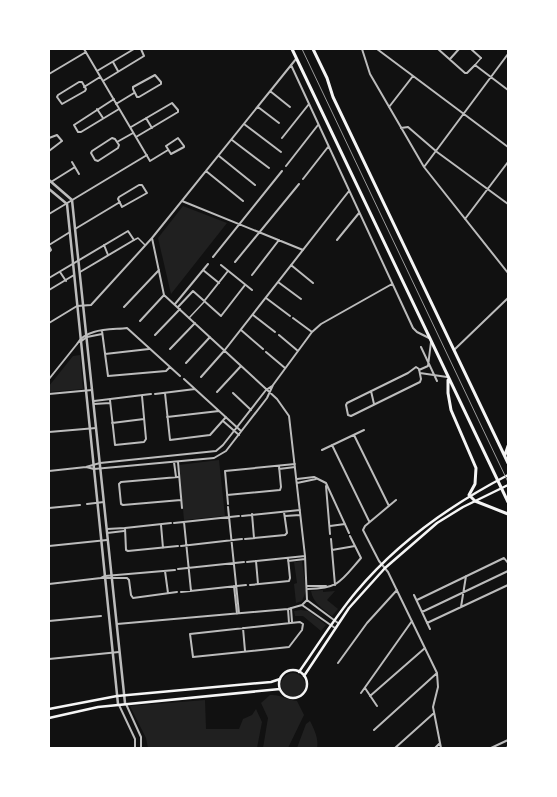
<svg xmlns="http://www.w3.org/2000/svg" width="557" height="797" font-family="'Source Sans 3',sans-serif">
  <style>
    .green { fill: #202020 }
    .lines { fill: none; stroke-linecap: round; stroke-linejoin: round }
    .pedestrian { stroke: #bcbcbc; stroke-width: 1.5 }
    .minor { stroke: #bcbcbc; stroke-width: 2 }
    .tertiary { stroke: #bcbcbc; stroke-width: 2.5 }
    .secondary { stroke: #f5f5f5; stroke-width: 2.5 }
    .primary { stroke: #f5f5f5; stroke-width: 3 }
    .tram { stroke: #9a9a9a; stroke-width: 1 }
  </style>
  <rect width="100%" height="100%" fill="#111"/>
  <path class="green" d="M183 206 227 223 171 294 158 238Z
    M80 355 83 389 49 392V386L73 356Z
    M219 460 225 516 184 520 179 465Z
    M302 561 306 591 302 601 296 603 294 584 297 583 294 562Z
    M323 590V592L335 591 327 600 338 609 332 616C323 609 313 603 311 591Z
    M301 610 308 611 326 625 321 631 303 616H295L294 611Z
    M281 685a12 12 0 1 1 24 0a12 12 0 1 1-24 0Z
    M270 695C280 694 287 700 297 701L304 715 288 748H263L268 718 261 703Z
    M205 700 206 729H239L243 719 252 715 256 709 262 722 257 748H148L146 738 130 706Z
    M310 721C314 729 319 739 317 748H297L306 724Z"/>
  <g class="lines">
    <path class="pedestrian" d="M475 65 481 58
      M134 240 138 238 145 245
      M189 318 204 302"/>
    <path class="minor" d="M84 49 150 161 168 150
      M362 49 370 74 424 167 508 273
      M377 49 508 147
      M438 49 465 73H467L475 65 508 90
      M471 49 481 58
      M450 59 459 49
      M113 62 118 71
      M291 65 413 328 417 332 429 338
      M97 71 134 49
      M49 74 86 52
      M155 75 161 82V84L139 97H137L133 89V87Z
      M103 81 144 56 141 49
      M79 82H82L86 89 85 91 62 104 57 97 58 95Z
      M84 87 100 77
      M270 91 290 107
      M114 99 74 125 78 132H81L119 109
      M116 104 134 93
      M258 107 279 123
      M389 107 413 76
      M97 109 103 118
      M146 118 152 128
      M244 124 281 152
      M131 127 172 103 178 110V112L136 137
      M401 128 408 127 437 152 508 204
      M49 138 57 135 62 141 49 151
      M112 138 115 139 119 145 118 148 98 161 95 160 91 153 92 151Z
      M178 138 184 146V147L171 154 166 146Z
      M282 138 309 104
      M232 140 269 168
      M117 142 133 133
      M219 156 255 185
      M72 162 79 174
      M286 166 318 125
      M424 167 508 54
      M206 171 243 201
      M303 179 328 147
      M51 182 75 167
      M139 185H142L147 193 122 207 118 199 119 197Z
      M182 201 303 250
      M49 214 147 155
      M465 219 508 162
      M75 229 120 202
      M337 240 359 213
      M49 245 70 232
      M104 245 108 255
      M49 246 51 250 49 252
      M213 257 282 171
      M235 262 299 184
      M221 265 252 290
      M291 265 313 283
      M203 270 219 283
      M60 272 66 281
      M252 275 279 240
      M49 278 128 231 134 240 80 272
      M278 282 301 299
      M49 290 74 275
      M266 298 290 316
      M205 300 228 271
      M175 304 208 264
      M124 307 159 270
      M178 307 193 291 221 316 245 285
      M253 315 275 332
      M293 318 312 332
      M140 321 164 295
      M49 323 77 306 91 305 152 238 296 59
      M241 330 263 349
      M102 331 108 376 166 371 170 367
      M155 335 180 309
      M279 335 298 351
      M80 342 87 337 102 334
      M77 344C86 328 110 330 127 328L180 376
      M421 347 437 381
      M170 349 195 323
      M454 350 508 298
      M266 352 285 368
      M105 354 149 349
      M186 363 210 337
      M416 367 419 369 421 379 420 382 351 416 348 415 346 405 347 403 408 373Z
      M419 370 428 366 431 342
      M420 373 447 377
      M201 377 224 351 349 191
      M49 379 77 344
      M184 379 241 431
      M371 391 374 404
      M217 392 241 366
      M165 393 170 440 210 435 226 417
      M233 393 251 410
      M49 394 92 390
      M155 394 195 389
      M110 400 115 445 144 442 146 439 142 396
      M94 401 151 394
      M94 404 110 403
      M167 417 219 411
      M223 421 239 435
      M112 423 144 419
      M49 432 96 428
      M354 435 389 506
      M332 445 369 521
      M322 450 364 430
      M174 462 176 477
      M178 462 182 508
      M86 467 94 469 214 458 226 451 267 398 273 385 312 332 321 324 392 284
      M279 469 295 467
      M49 471 86 467 100 463 216 451 223 445 266 390 272 386
      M178 477 121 482 119 484 121 504 123 505 181 500
      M297 479 314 477 326 483 349 533
      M297 483 316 479
      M326 486 330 534
      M227 495 280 490 281 487 279 466
      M396 500 365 526 363 530 379 561 388 572 437 673 438 687 433 707 441 748
      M87 504 104 502
      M228 504 225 471 295 464
      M228 507 239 613
      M49 508 80 505
      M252 514 254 538
      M242 516 300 510
      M285 516 300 515
      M184 522 191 591
      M174 523 239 516
      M161 525 163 548
      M330 526 345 524
      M125 528 171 523
      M107 529 125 528 126 550 128 551 178 546
      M107 533 124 531
      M245 539 285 535 287 533 284 512
      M331 539 335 585
      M49 546 107 540
      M181 546 242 539
      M332 550 355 546
      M256 561 258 584
      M288 561 305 559
      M247 562 305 556
      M178 569 244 562
      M165 571 168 593
      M101 578 105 576 175 570
      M49 584 101 578H127L129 580 131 595 133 598 177 592
      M250 585 289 581 290 578 288 558
      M234 586 237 614
      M307 586H326
      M308 589C340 588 341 581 361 558L350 536
      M181 592 246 585
      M414 595 430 629
      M307 600 338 623
      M417 600 504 558 508 563
      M302 605 335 628
      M461 607 466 576
      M291 608 292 622
      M288 609 289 623
      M422 612 508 571
      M49 621 101 616
      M300 622 303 624 302 630 289 647 193 657 190 634Z
      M427 623 508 585
      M117 624 288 609 302 605 307 600 305 556 289 416 277 399 164 295 152 238
      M243 628 245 651
      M49 659 119 652
      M338 663 367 623 397 590
      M365 688 377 706
      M361 693 412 621
      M370 696 425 648
      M126 704 141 737V748
      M119 705 135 739V748
      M374 730 437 673
      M395 748 434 713
      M435 748 440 743
      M491 748 508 740"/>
    <path class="tertiary" d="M49 180 72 200 125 703
      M49 189 67 204 118 704
      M507 748 508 747"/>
    <path class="secondary" d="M279 684a14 14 0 1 1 28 0a14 14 0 1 1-28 0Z
      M299 672C318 645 335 617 356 592 397 543 452 504 508 475
      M304 676 349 608 385 568 437 523 463 507 508 485
      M49 709 117 696 271 682 280 679
      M49 718 98 707 280 689"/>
    <path class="primary" d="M292 49 508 502
      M313 49 327 78 333 97 508 463
      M448 380V393L451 410 476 468 475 484 469 495 475 501 508 514
      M505 455 508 446"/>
    <path class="tram" d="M302 49 508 482"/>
  </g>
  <rect width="557" height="797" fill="none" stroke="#ffffff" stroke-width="100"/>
</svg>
